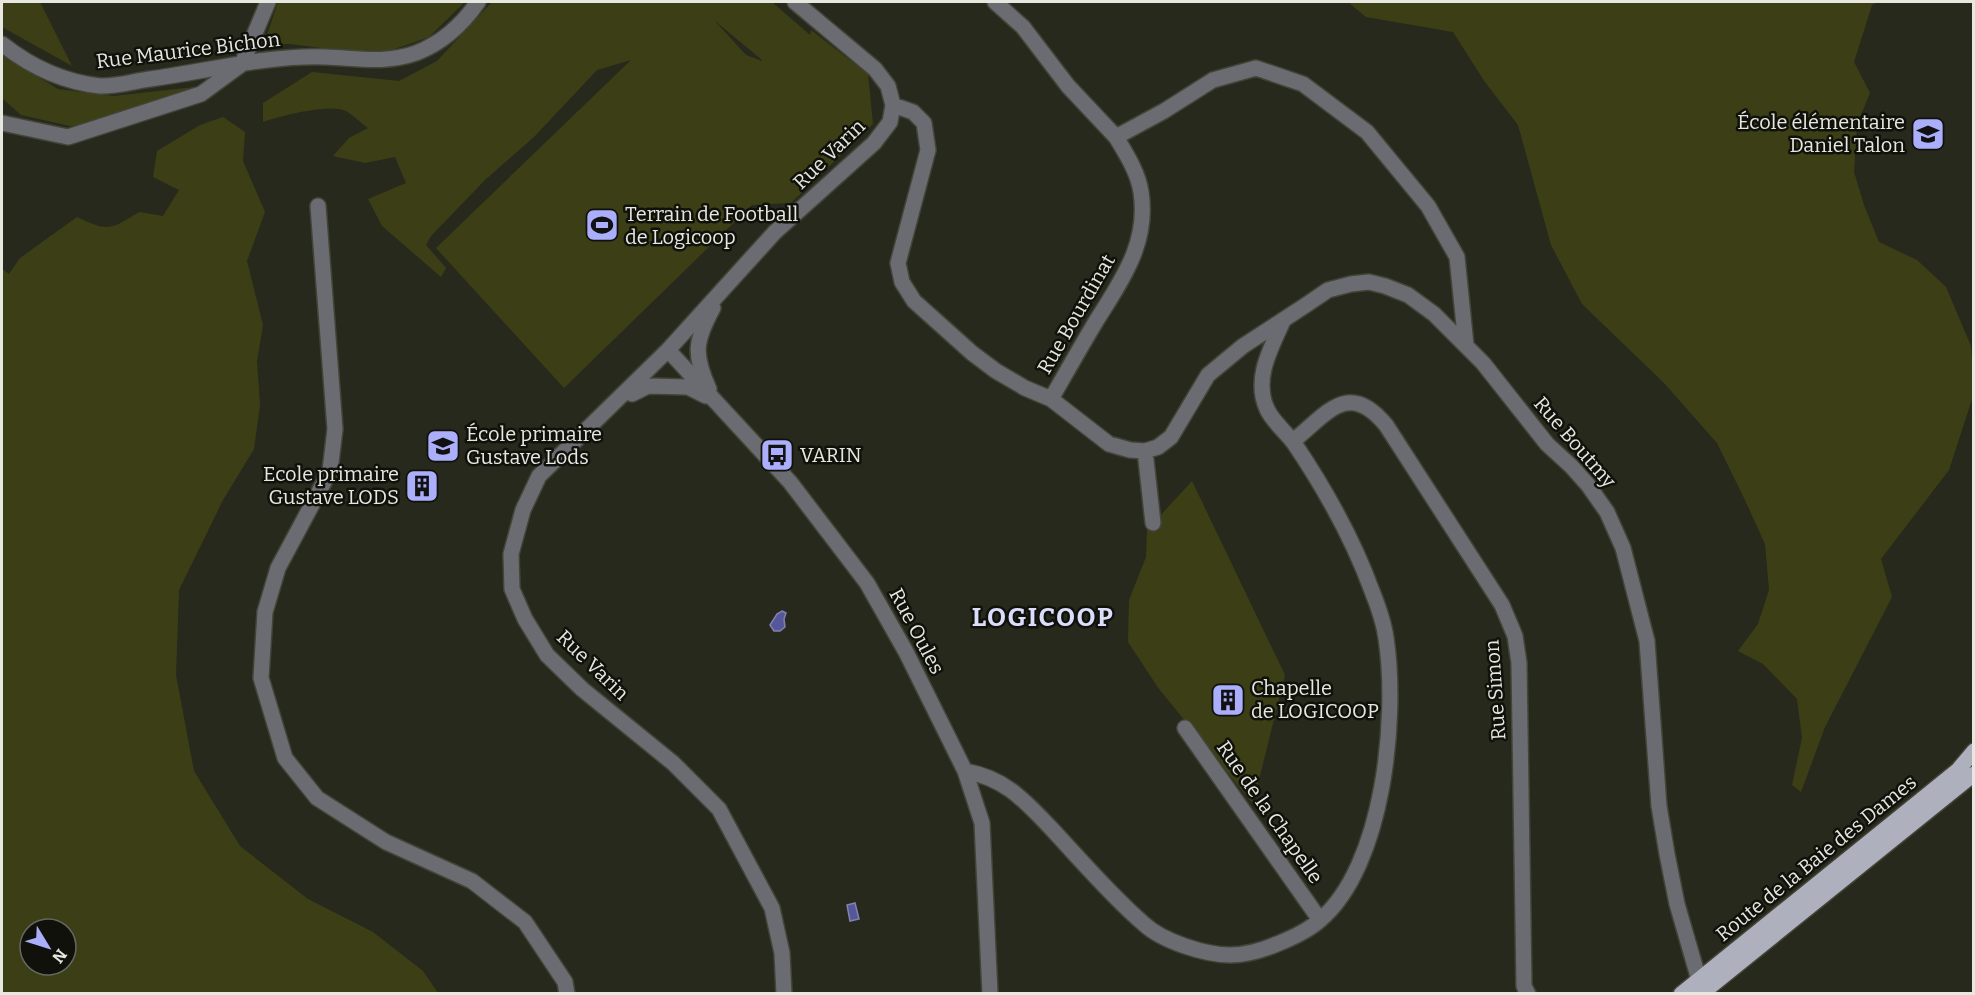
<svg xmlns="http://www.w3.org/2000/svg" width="1975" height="995" font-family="Bitter,serif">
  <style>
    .green { fill: #3c3f15; fill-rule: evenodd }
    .water { fill: #56579a; stroke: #8182af; stroke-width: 1.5 }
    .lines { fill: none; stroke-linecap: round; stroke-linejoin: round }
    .minor-casing { stroke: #434438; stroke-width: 18 }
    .major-casing { stroke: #434438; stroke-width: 18 }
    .minor { stroke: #6b6c72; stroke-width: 15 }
    .major { stroke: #afb0bd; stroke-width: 15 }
    .labels { text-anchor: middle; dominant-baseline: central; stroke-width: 5; stroke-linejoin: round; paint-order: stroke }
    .street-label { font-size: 20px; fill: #e6e7df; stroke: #11110c }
    .poi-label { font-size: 20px; fill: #e6e7df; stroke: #11110c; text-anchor: start }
    .district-label { font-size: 26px; font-weight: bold; letter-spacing: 1.5px; fill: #dbdefb; stroke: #11110c }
  </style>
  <rect width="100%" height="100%" fill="#28291d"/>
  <path class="green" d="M2 2H40L72 66 2 27Z
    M278 2H465L429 37 389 51 339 50 290 44H264Z
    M492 2H772L810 35 811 30 868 74 873 124 791 203 752 205 564 388 436 248 631 60 597 70 534 137 485 180 431 236 426 245 446 268 441 277 382 226 368 199 406 183 395 157 365 163 333 156 349 138 368 128C361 123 353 115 346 111 330 103 280 116 263 122V103L312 72 399 81 437 61ZM714 20 762 60V61L746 55Z
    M1348 2H1878L1872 5 1854 62 1870 93 1857 124 1854 172 1864 205 1879 242 1917 260 1946 287 1971 346 1974 390 1973 396 1949 470 1881 559 1892 597 1825 727 1801 792 1792 785 1802 738 1797 699 1763 664 1738 651 1758 624 1769 590 1765 544 1744 498 1717 443 1664 383 1582 304 1551 245 1518 125 1485 82 1453 32 1366 17Z
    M2 55 58 89 113 96 204 86 83 129 21 115 2 98Z
    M223 117 245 132 243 161 265 212 247 261 263 325 257 361 260 405 254 449 223 500 179 590 176 675 194 771 240 846 308 899 373 932 423 971 438 993H2V269L9 274 20 258 77 217C108 232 110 230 139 212L163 216 179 190 153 177 157 151 200 125ZM30 929H66V965H30Z
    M1192 481 1285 675 1253 804 1159 689 1128 642 1129 600 1146 557 1147 530Z"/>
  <path class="water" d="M782 611 786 613 784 619 785 627 780 631H774L770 625 777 614Z
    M855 903 859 919 850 921 847 905Z"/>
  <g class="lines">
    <g class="minor-casing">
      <path id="minor" d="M995 2 1023 27 1068 86 1116 137
        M2 44C31 67 63 82 100 86 116 87 134 81 150 79 209 71 266 55 326 57 357 58 385 64 416 53 442 43 462 25 478 2
        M893 105 913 112 924 123 928 150 898 263 902 282 914 301 972 353 996 371 1025 388 1051 399 1109 444 1130 450 1145 451 1158 447 1171 437 1208 375 1243 346 1306 305 1328 290 1351 284 1369 282 1385 286 1408 295 1434 314 1483 363 1547 444 1572 467 1588 485 1607 512 1623 548 1647 641 1659 806 1667 854 1677 904 1699 980
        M2 123 68 137 201 94 242 64 268 2
        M318 206 335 429 330 471 278 568 265 612 261 678 285 758 317 798 386 842 472 881 525 922 565 982 567 994
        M668 350 790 482 867 583 906 652 965 771 982 823 990 994
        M709 389C693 354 695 341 713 308
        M632 394 648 386 688 387 706 396
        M1051 399C1066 373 1080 348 1095 323 1121 281 1149 244 1141 192 1138 172 1126 154 1116 137L1164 111 1213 80 1256 68 1303 84 1367 132 1428 206 1457 257 1466 345
        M1293 441C1327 414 1348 379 1386 425L1502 605 1515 636 1519 663 1524 986 1528 994
        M1145 451 1153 523
        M1185 728 1320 920
        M965 771C1004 778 1023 799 1049 826 1079 858 1111 896 1144 924 1162 941 1205 955 1230 955 1246 955 1263 950 1277 944 1292 938 1308 931 1320 920 1384 866 1398 717 1386 638 1384 623 1378 606 1372 591 1353 539 1325 489 1294 443 1286 432 1272 421 1267 409 1253 379 1271 348 1283 321
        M784 994 782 953 772 908 719 809 673 763 582 689 547 655 525 619 512 589 511 554 523 510 539 476 668 350 775 232 874 143 890 122 893 105 888 86 875 69 795 2"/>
    </g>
    <g class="major-casing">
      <path id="major" d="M1681 994 1958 770 1974 751
        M1701 994 1974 774"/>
    </g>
    <use href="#minor" class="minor"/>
    <use href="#major" class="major"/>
  </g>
  <defs>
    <g id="school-square" transform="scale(1.725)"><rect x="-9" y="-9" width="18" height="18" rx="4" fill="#abaffb" stroke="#11110c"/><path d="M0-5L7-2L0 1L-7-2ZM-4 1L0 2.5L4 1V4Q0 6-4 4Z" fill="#111"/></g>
    <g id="stadium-square" transform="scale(1.725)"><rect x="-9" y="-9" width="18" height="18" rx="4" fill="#abaffb" stroke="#11110c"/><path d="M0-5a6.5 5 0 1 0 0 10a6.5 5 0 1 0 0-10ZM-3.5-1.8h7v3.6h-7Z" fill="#111"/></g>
    <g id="bus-square" transform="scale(1.725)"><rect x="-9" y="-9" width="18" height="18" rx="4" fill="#abaffb" stroke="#11110c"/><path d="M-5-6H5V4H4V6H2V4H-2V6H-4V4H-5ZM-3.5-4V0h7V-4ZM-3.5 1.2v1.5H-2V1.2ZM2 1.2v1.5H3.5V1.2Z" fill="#111"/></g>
    <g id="building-square" transform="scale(1.725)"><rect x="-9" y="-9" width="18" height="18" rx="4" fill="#abaffb" stroke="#11110c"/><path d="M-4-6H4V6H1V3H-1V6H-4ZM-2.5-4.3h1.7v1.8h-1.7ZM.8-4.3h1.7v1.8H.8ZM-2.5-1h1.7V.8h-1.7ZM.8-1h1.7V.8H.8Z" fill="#111"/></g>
  </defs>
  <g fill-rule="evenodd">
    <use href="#school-square" x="1928" y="134"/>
    <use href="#stadium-square" x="602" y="225"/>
    <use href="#school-square" x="443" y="446"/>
    <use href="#bus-square" x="777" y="455"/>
    <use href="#building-square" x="422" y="486"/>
    <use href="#building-square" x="1228" y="700"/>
  </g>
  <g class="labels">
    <g class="street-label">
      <text transform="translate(188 50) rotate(-7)">Rue Maurice Bichon</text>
      <text transform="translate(829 154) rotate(-44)">Rue Varin</text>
      <text transform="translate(1076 314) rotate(-60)">Rue Bourdinat</text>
      <text transform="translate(1575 442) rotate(49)">Rue Boutmy</text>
      <text transform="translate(917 631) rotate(62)">Rue Oules</text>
      <text transform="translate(593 665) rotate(44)">Rue Varin</text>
      <text transform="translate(1495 690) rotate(-94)">Rue Simon</text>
      <text transform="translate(1270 812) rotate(55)">Rue de la Chapelle</text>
      <text transform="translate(1816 858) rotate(-39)">Route de la Baie des Dames</text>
    </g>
    <g class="poi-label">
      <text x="1905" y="122" text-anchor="end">École élémentaire<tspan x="1905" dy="23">Daniel Talon</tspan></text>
      <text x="625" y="214">Terrain de Football<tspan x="625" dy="23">de Logicoop</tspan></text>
      <text x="466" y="434">École primaire<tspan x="466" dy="23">Gustave Lods</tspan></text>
      <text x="800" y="455">VARIN</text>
      <text x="399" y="474" text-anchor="end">Ecole primaire<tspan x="399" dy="23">Gustave LODS</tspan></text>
      <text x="1251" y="688">Chapelle<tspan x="1251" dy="23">de LOGICOOP</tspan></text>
    </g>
    <g class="district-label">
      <text x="1043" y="617">LOGICOOP</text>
    </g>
  </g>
  <rect width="1975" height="995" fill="none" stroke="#e6e7df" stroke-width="6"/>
  <g transform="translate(48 947) rotate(128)"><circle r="28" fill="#11110c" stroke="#666760" stroke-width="1.5"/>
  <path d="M0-4.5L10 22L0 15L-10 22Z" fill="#abaffb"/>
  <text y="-9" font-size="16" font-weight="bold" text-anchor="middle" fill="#e6e7df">N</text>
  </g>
</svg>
